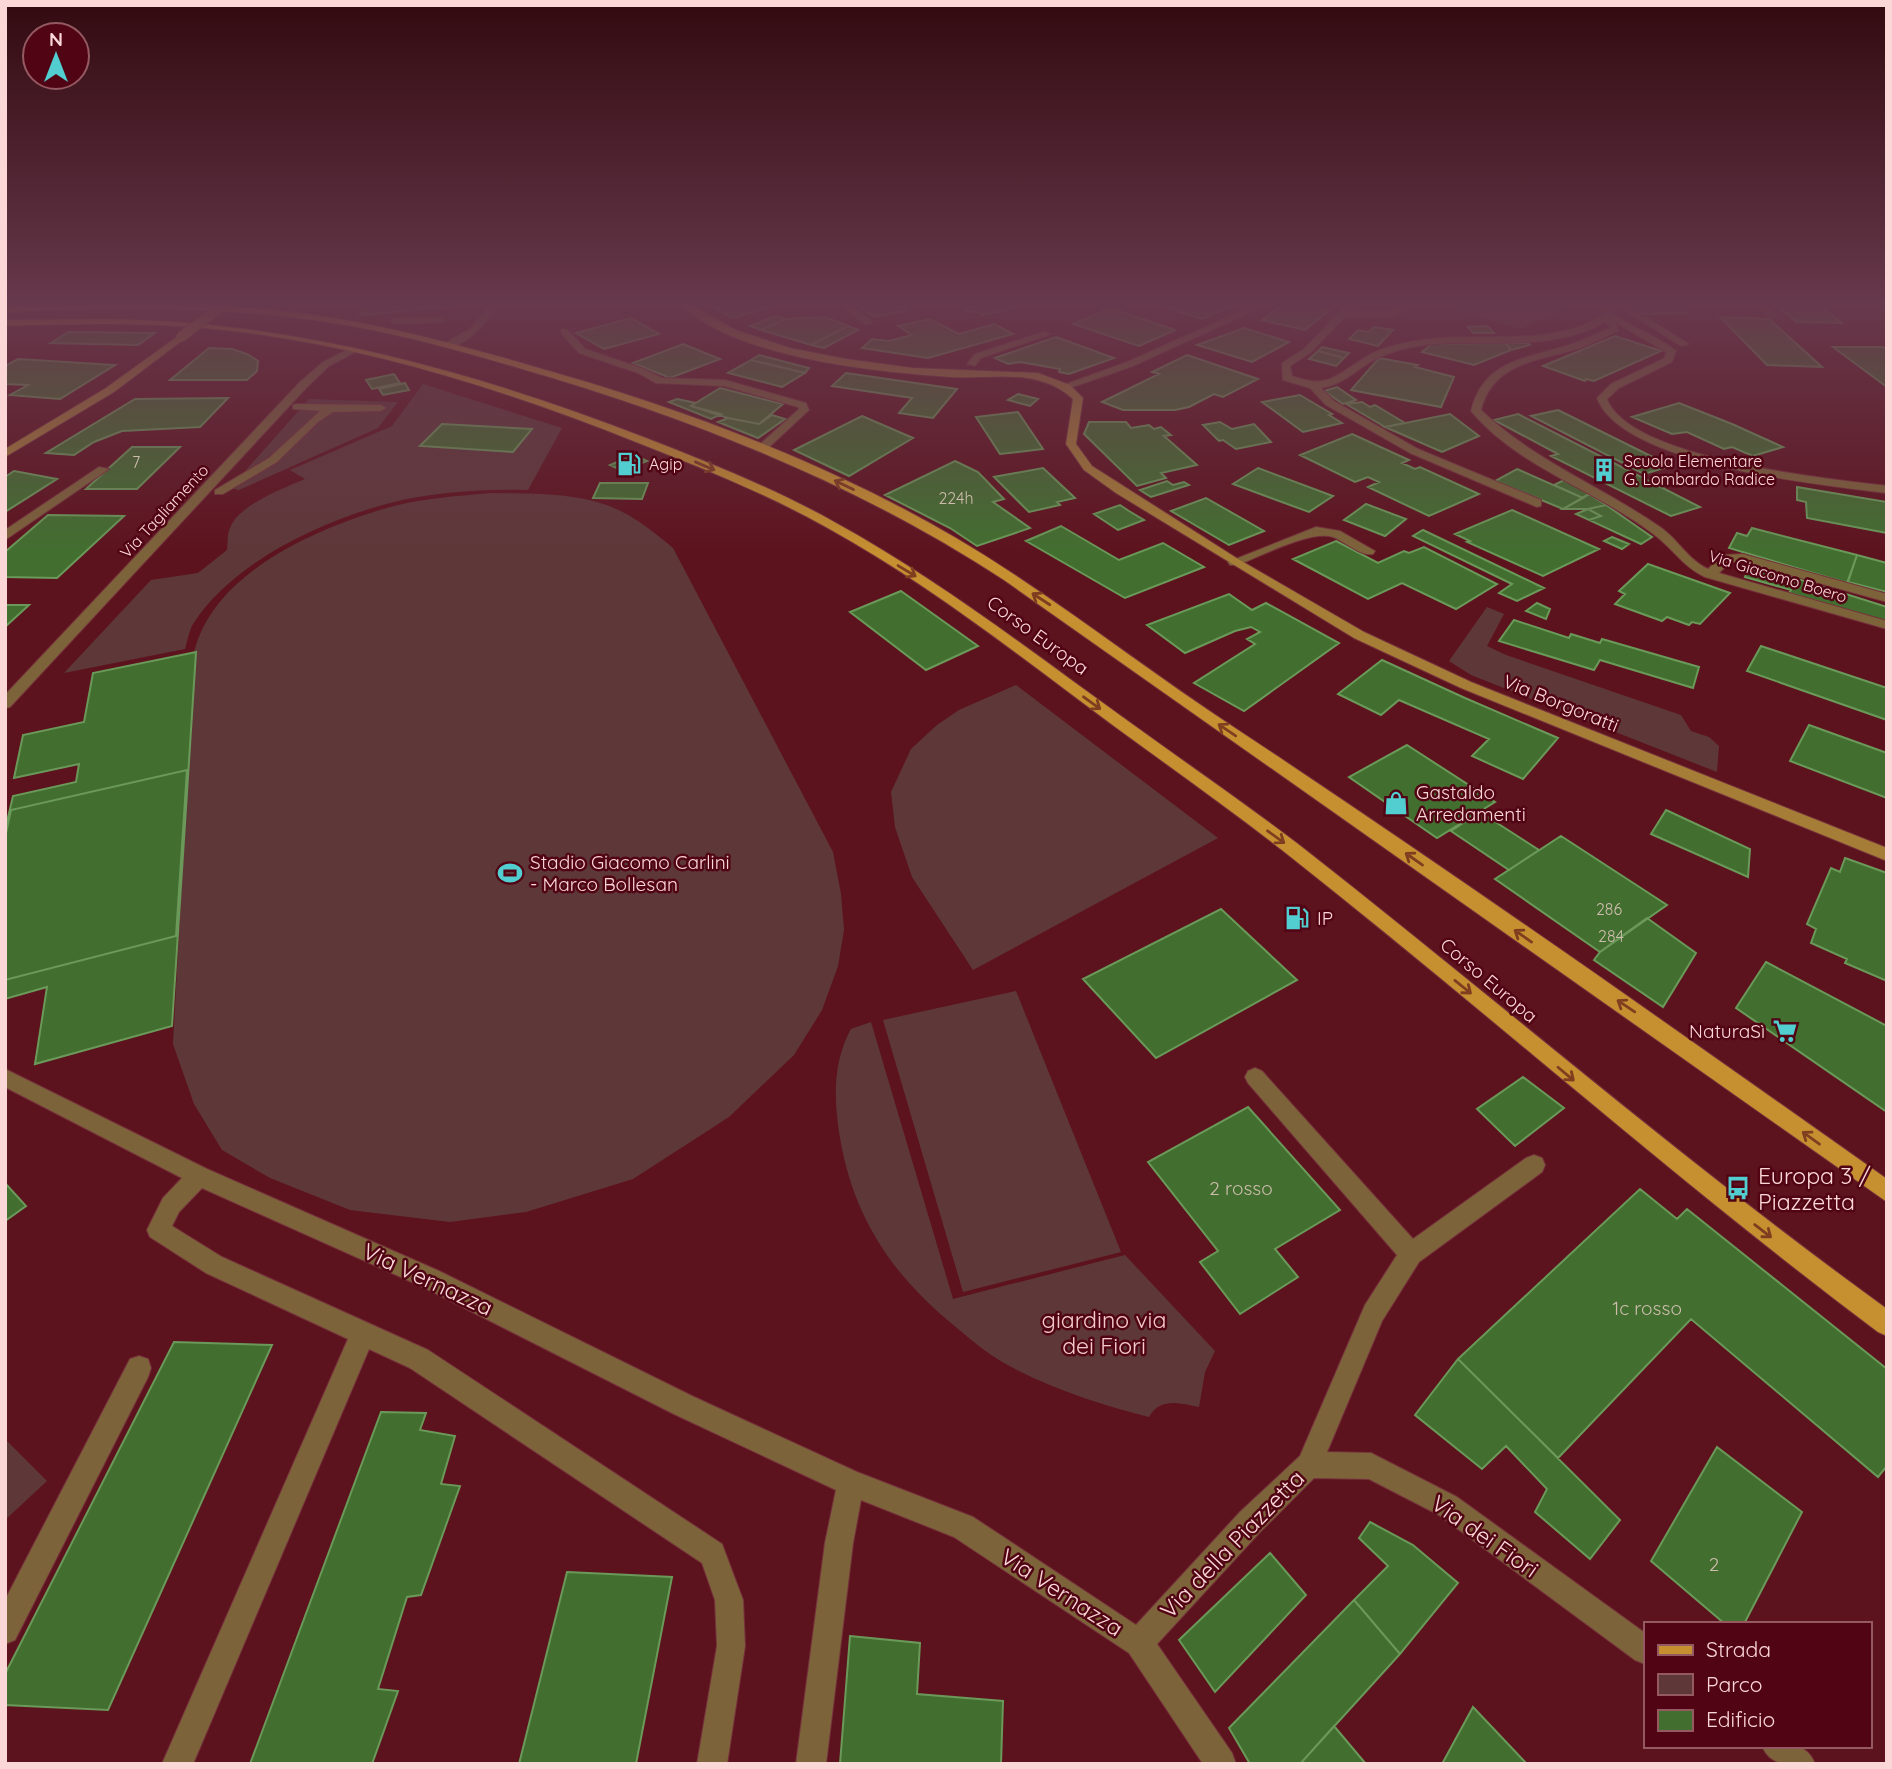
<svg xmlns="http://www.w3.org/2000/svg" width="1892" height="1769" font-family="Quicksand,sans-serif">
  <style>
    .green { fill: #5e3839 }
    .building { fill: #426f30; stroke: #6a9959; stroke-width: 2 }
    .lines { fill: none; stroke-linecap: round; stroke-linejoin: round }
    .street-casing { stroke: #76323c; stroke-width: 2 }
    .secondary-casing { stroke: #76323c; stroke-width: 2 }
    .primary-casing { stroke: #76323c; stroke-width: 2 }
    .street { fill: #7d633a; fill-rule: evenodd }
    .secondary { fill: #a67d37; fill-rule: evenodd }
    .primary { fill: #c69030; fill-rule: evenodd }
    .secondary-bridge-casing { stroke: #76323c; stroke-width: 11; stroke-linecap: butt }
    .secondary-bridge { stroke: #a67d37; stroke-width: 10 }
    .oneway { stroke: #803d1f }
    .labels { text-anchor: middle; dominant-baseline: central; stroke-width: 5; stroke-linejoin: round; paint-order: stroke }
    .far-poi-label { font-size: 16px; fill: #fcd7d7; stroke: #510514; text-anchor: start }
    .number-label { font-size: 16px; fill: #cebdad }
    .far-street-label { font-size: 16px; fill: #fcd7d7; stroke: #510514 }
    .street-label { font-size: 19px; fill: #fcd7d7; stroke: #510514 }
    .poi-label { font-size: 19px; fill: #fcd7d7; stroke: #510514; text-anchor: start }
    .near-number-label { font-size: 19px; fill: #cebdad }
    .near-poi-label { font-size: 23px; fill: #fcd7d7; stroke: #510514; text-anchor: start }
    .near-street-label { font-size: 23px; fill: #fcd7d7; stroke: #510514 }
    .near-park-label { font-size: 23px; fill: #f3c9c9; stroke: #510514 }
  </style>
  <rect width="100%" height="100%" fill="#5d131e"/>
  <path class="green" d="M1452 306H1569L1521 329 1452 309Z
    M423 384 562 428 528 490C482 489 435 492 390 503 321 521 233 562 193 624 189 631 187 642 185 649L64 673 151 580 198 573 227 550C228 544 227 534 230 528 238 505 284 488 305 479L290 470 392 426Z
    M309 399 398 402 378 428 239 490 230 488Z
    M491 493C531 494 577 492 614 508 636 517 655 533 673 548L833 852 841 894 844 930 838 966 822 1010 794 1055 729 1117 633 1179 526 1212 450 1222 350 1210 270 1178 222 1150 194 1104 173 1044 194 653C213 571 321 526 394 506 425 498 458 496 491 493Z
    M1487 607 1504 614 1487 646 1506 655 1681 715 1691 731 1709 737 1719 746 1717 772 1471 675 1449 661Z
    M1016 685 1218 838 973 970 912 877 895 827 891 792 911 749 937 725 959 710Z
    M1016 991 1121 1252 963 1292 883 1020Z
    M871 1022 953 1299 1125 1255 1215 1351 1205 1372 1199 1407C1180 1403 1160 1397 1149 1417 1099 1404 1049 1388 1004 1363 987 1353 972 1341 957 1328 894 1277 854 1220 840 1138 834 1101 832 1064 851 1029Z
    M5 1439 47 1481 5 1520Z"/>
  <path class="building" d="M360 306H457L360 315 363 306Z
    M712 306H774L732 318Z
    M858 306H904L909 310 874 317Z
    M962 306H1018L1020 307 983 315 976 311 969 312Z
    M1161 306H1231L1202 319Z
    M1281 306H1310L1329 311 1305 330 1262 320Z
    M1630 306H1676L1687 313 1641 314Z
    M1777 306H1820L1842 323 1797 322Z
    M1111 308 1175 330 1139 346 1073 324Z
    M776 316 785 319 761 330 750 326Z
    M825 317 848 326 811 345 761 330 785 319Z
    M1720 317 1769 319 1822 367 1767 365Z
    M631 318 659 334 604 349 576 333Z
    M929 319 959 334 994 324 1013 334 928 358 862 348 872 339 889 341 912 335 898 326Z
    M848 326 858 330 824 348 811 345Z
    M1487 326 1494 333H1473L1468 327Z
    M1374 327 1393 330 1378 346 1349 339 1358 330 1368 332Z
    M1244 328 1289 342 1252 362 1197 345Z
    M68 332 155 333 138 345 51 343Z
    M1615 336 1661 351 1594 381 1586 379 1585 381 1543 366Z
    M1056 337 1114 358 1069 374 1059 372 1060 369 1020 362 1008 364 995 358Z
    M1506 343 1511 350 1474 365 1422 352 1432 344Z
    M1506 343H1528L1530 345 1511 350Z
    M683 344 720 359 670 378 633 363Z
    M1322 347 1349 353 1344 358 1318 351Z
    M1833 347H1883L1887 350V387Z
    M209 348 232 349 247 354 258 361 257 371 247 380H170Z
    M1318 351 1344 358 1336 366 1309 359Z
    M759 355 809 368 805 373 751 360Z
    M1187 355 1258 379 1223 397 1214 394 1189 407 1175 410H1123L1102 402 1159 374 1152 372Z
    M1379 358 1418 365 1415 367 1454 377 1441 407 1351 390Z
    M18 359 115 365 60 399 10 395 28 385 5 384V366Z
    M751 360 776 366 805 373 782 387 728 373Z
    M846 373 929 385 957 389 933 418 899 413 912 398 832 386Z
    M394 374 400 383 372 389 366 380Z
    M405 383 409 390 383 395 379 389Z
    M1337 387 1356 400 1343 404 1324 391Z
    M720 388 783 404 759 424 728 418 691 406Z
    M1018 394 1038 399 1030 406 1008 400Z
    M1300 395 1332 414 1329 415 1342 423 1303 432 1262 402Z
    M228 398 200 427 122 431 94 442 74 455 46 453 135 399Z
    M677 399 696 403 691 406 721 414 711 419 669 402Z
    M1362 402 1370 407 1375 405 1405 423 1385 427 1346 404Z
    M1679 403 1732 424 1783 447 1753 456 1732 447 1724 449 1687 432 1672 434 1632 417Z
    M1558 410 1671 466 1644 474 1531 416Z
    M1018 412 1043 449 1000 454 976 417Z
    M1450 414 1479 436 1442 452 1385 427Z
    M1518 414 1700 507 1671 516 1551 456 1558 454 1494 420Z
    M772 415 785 419 758 438 718 422 728 418 759 424Z
    M862 416 913 438 849 476 794 450Z
    M1089 422H1126L1131 428 1149 425 1154 429 1161 427 1171 435 1164 436 1197 465 1161 473 1166 478 1137 486 1084 434Z
    M1220 422 1232 429 1254 424 1271 442 1236 449 1223 440 1219 441 1203 425Z
    M442 424 532 429 513 452 420 446Z
    M1352 434 1409 460 1402 463 1415 469 1420 467 1479 494 1429 516 1368 487 1379 482 1368 477 1355 482 1300 455Z
    M132 447H180L137 489H86Z
    M634 455 647 461 623 471 610 465Z
    M955 461 978 472 1004 499 993 502 1030 528 977 546 950 528 885 495Z
    M1043 468 1075 498 1057 502 1060 505 1029 512 994 477Z
    M1258 468 1333 496 1309 512 1233 484Z
    M1517 469 1583 498 1563 509 1495 481Z
    M14 471 57 479 5 512V477Z
    M1564 480 1574 484 1589 494 1583 498 1554 485Z
    M1167 481 1173 485 1184 482 1189 485 1151 497 1140 490Z
    M600 483H648L642 499 593 498Z
    M1797 487 1887 502V533L1807 518 1806 502 1797 500Z
    M1589 494 1606 505 1588 509H1563Z
    M1206 498 1264 531 1229 545 1171 511Z
    M1366 504 1406 519 1385 536 1344 520Z
    M1120 505 1129 511 1144 520 1118 530 1094 514Z
    M1606 505 1652 537 1641 544 1589 520 1601 516 1588 509Z
    M1588 509 1601 516 1589 520 1576 514Z
    M1512 510 1599 549 1543 576 1467 542 1470 541 1455 534Z
    M48 515 124 516 57 578 5 577V552Z
    M1061 526 1119 560 1163 543 1204 567 1125 598 1026 541Z
    M1752 528 1857 555 1847 583 1729 548 1737 533 1747 536Z
    M1423 530 1544 588 1517 601 1499 593 1512 584 1413 536Z
    M1612 537 1629 544 1622 549 1604 541Z
    M1336 541 1378 563 1404 551 1409 553 1424 547 1497 584 1456 609 1402 583 1368 599 1293 559Z
    M1857 555 1887 563V592L1848 582Z
    M1648 564 1730 593 1700 624 1692 622 1689 625 1667 617 1662 621 1615 604 1625 594 1619 591Z
    M1751 564 1887 607V622L1789 593 1791 590 1745 577Z
    M901 591 978 646 926 670 850 612Z
    M1229 594 1252 610 1266 603 1339 643 1244 711 1194 683 1255 644 1247 639 1260 632 1251 627 1235 631 1185 653 1147 625Z
    M1537 603 1550 609 1546 619 1526 611Z
    M5 605H29L5 627Z
    M1514 620 1569 638 1571 634 1600 643 1602 639 1699 667 1693 688 1600 660 1594 670 1499 641Z
    M1761 646 1887 688V720L1747 671Z
    M196 652 172 1026 35 1064 47 987 5 999V830L13 796 76 782 79 764 14 778 23 735 84 722 93 673Z
    M1382 660 1465 698 1558 738 1523 779 1472 756 1489 739 1399 700 1381 715 1338 694Z
    M1809 725 1887 753V798L1790 761Z
    M1407 745 1495 802 1437 838 1349 777Z
    M187 770 176 936 5 980V838L11 810Z
    M1666 810 1750 849 1748 877 1651 834Z
    M1480 812 1539 850 1509 870 1451 831Z
    M1561 836 1667 905 1600 952 1495 879Z
    M1845 858 1887 873V981L1845 963 1847 959 1811 943 1816 929 1807 924 1831 868 1840 872Z
    M1221 909 1297 980 1156 1058 1083 979Z
    M1647 918 1696 953 1663 1007 1594 960 1600 952Z
    M1766 962 1887 1026V1112L1736 1008Z
    M1523 1077 1564 1108 1515 1146 1477 1109Z
    M1248 1107 1340 1210 1275 1249 1298 1277 1240 1314 1200 1262 1218 1251 1148 1162Z
    M5 1183 26 1206 5 1221Z
    M1640 1189 1677 1219 1687 1209 1887 1369V1466L1878 1477 1691 1319 1558 1458 1458 1359Z
    M174 1342 272 1345 108 1710 5 1705V1674Z
    M1458 1359 1620 1520 1590 1559 1535 1512 1547 1489 1506 1446 1482 1469 1415 1415Z
    M381 1412 426 1413 420 1430 455 1436 441 1484 460 1486 421 1595 407 1597 378 1689 398 1691 372 1764H250Z
    M1717 1447 1802 1512 1744 1624H1725L1651 1561Z
    M1370 1522 1413 1545 1458 1583 1400 1654 1354 1600 1388 1566 1359 1538Z
    M1270 1553 1306 1595 1215 1692 1179 1640Z
    M567 1572 672 1577 636 1764H519Z
    M1354 1600 1400 1654 1300 1764H1250L1229 1728Z
    M850 1636 920 1643 917 1694 1003 1701 1001 1764H840Z
    M1473 1707 1527 1764H1442Z
    M1334 1726 1366 1764H1300Z"/>
  <g class="lines">
    <g class="street-casing">
      <path id="street" d="M489 306H498C486 322 467 348 445 347V343L470 329Z
        M842 306H852L873 323 865 325Z
        M1253 306H1264L1133 366 1070 388 1061 386 1127 362Z
        M1345 306H1354L1350 311H1390L1405 306H1417L1391 317H1345L1310 353 1290 366 1292 376C1328 389 1335 376 1364 358 1378 349 1393 345 1409 342 1473 329 1548 350 1603 315L1597 306H1605C1618 323 1657 334 1676 351L1672 362 1619 388 1607 399C1630 459 1828 479 1887 486V493C1821 485 1622 465 1597 398L1611 384 1665 358 1666 352 1616 323 1618 331C1605 337 1591 344 1577 349 1537 361 1493 363 1481 410 1534 461 1601 486 1660 527 1678 539 1688 560 1708 569L1723 555 1743 554 1887 594V602L1743 562H1730L1719 573 1887 621V629L1705 577C1683 567 1672 547 1652 533 1595 490 1518 467 1471 411 1484 357 1530 359 1574 343 1586 339 1598 333 1610 328L1606 321C1551 356 1475 335 1412 347 1398 350 1385 354 1372 361 1355 371 1342 385 1321 388L1334 401 1418 449 1541 500V506L1537 507 1410 453 1326 405 1310 388 1283 380 1282 363 1304 349Z
        M1618 306H1628L1689 344 1681 346Z
        M1755 306H1765L1778 316 1771 318Z
        M443 317V321L440 322 395 324 390 321 395 318Z
        M561 329H567L585 349 644 369 662 378 725 380 806 403 809 410 766 450H758V446L799 409 798 407 724 386 656 383 638 373 579 353 561 333Z
        M1043 332 1051 334 981 358 975 366 967 364 975 354Z
        M351 348 359 350 329 366 307 387 10 707 5 708V695L299 383 323 362Z
        M297 404 381 405 386 408 381 411 333 412 318 422 277 462 223 494H215V490L269 458 320 411 293 409V405Z
        M99 467 109 469 5 540V530Z
        M1316 527 1340 531 1375 551 1373 554C1359 556 1346 542 1333 537 1311 530 1261 556 1238 565H1230L1228 562Z
        M1255 1068 1262 1071 1413 1239 1526 1158 1534 1155 1542 1158 1545 1165 1542 1172 1419 1262 1382 1321 1327 1452 1371 1453 1457 1497 1645 1633V1664L1635 1660 1439 1515 1369 1479 1314 1478 1260 1532 1157 1644 1232 1753 1236 1764H1203L1129 1653 954 1537 861 1500 853 1543 826 1764H796L825 1543 836 1490 674 1414 423 1287 202 1188 179 1212 172 1226 222 1257 428 1350 722 1544 743 1600 745 1646 727 1764H697L717 1646 715 1600 702 1563 410 1368 369 1349 193 1764H162L348 1339 206 1273 150 1237 147 1230 163 1198 182 1178 5 1087V1069L207 1169 439 1271 692 1396 857 1472 973 1517 1136 1625 1240 1512 1300 1456 1365 1305 1397 1255 1248 1083 1245 1077 1248 1071Z
        M139 1356 148 1359 151 1368 148 1377 15 1640 5 1644V1600L130 1359Z
        M1762 1746C1784 1746 1806 1740 1815 1764 1793 1764 1772 1769 1762 1746Z"/>
    </g>
    <g class="secondary-casing">
      <path id="secondary" d="M682 306H692L736 330 790 348 846 359 913 368 1038 373 1070 385 1083 398 1076 444 1092 466 1238 559 1364 632 1471 682 1887 848V861L1461 688 1354 638 1116 493 1084 470 1066 444 1073 399C1038 367 994 379 951 377 876 372 738 358 682 306Z
        M181 334 186 337 184 339 114 392 5 457V449L106 388Z"/>
    </g>
    <g class="primary-casing">
      <path id="primary" d="M5 306C97 304 191 301 282 311 367 320 450 342 532 366 678 407 825 461 956 538 1054 596 1143 668 1238 730 1457 875 1672 1027 1887 1179V1202L1004 580C856 483 691 418 522 369 458 350 393 332 327 322 221 306 112 307 5 312Z
        M110 319C296 322 473 371 646 438 710 463 776 489 836 523 936 578 1028 649 1121 716 1180 759 1240 800 1298 844 1495 998 1684 1162 1887 1309V1336L1878 1332C1674 1179 1483 1008 1282 850 1227 807 1170 767 1114 726 1021 657 928 583 826 527 765 493 700 467 636 442 500 388 359 343 213 329 144 322 74 324 5 326V320Z"/>
    </g>
    <use href="#street" class="street"/>
    <use href="#secondary" class="secondary"/>
    <use href="#primary" class="primary"/>
    <g class="secondary-bridge-casing">
      <path id="secondary-bridge" d="M181 337 222 306"/>
    </g>
    <use href="#secondary-bridge" class="secondary-bridge"/>
  </g>
  <defs><path id="oneway-shaft" d="M-6 0H5M1.5-3L5.5 0L1.5 3" fill="none" stroke-width="1.6" stroke-linecap="round" stroke-linejoin="round" transform="scale(1.75)"/></defs>
  <g class="oneway">
    <use href="#oneway-shaft" transform="translate(705 466) rotate(23)"/>
    <use href="#oneway-shaft" transform="translate(844 485) rotate(-154)"/>
    <use href="#oneway-shaft" transform="translate(907 571) rotate(31)"/>
    <use href="#oneway-shaft" transform="translate(1041 599) rotate(-147)"/>
    <use href="#oneway-shaft" transform="translate(1092 703) rotate(36)"/>
    <use href="#oneway-shaft" transform="translate(1227 730) rotate(-146)"/>
    <use href="#oneway-shaft" transform="translate(1276 837) rotate(36)"/>
    <use href="#oneway-shaft" transform="translate(1414 859) rotate(-145)"/>
    <use href="#oneway-shaft" transform="translate(1523 936) rotate(-145)"/>
    <use href="#oneway-shaft" transform="translate(1463 987) rotate(39)"/>
    <use href="#oneway-shaft" transform="translate(1626 1006) rotate(-146)"/>
    <use href="#oneway-shaft" transform="translate(1566 1074) rotate(40)"/>
    <use href="#oneway-shaft" transform="translate(1811 1138) rotate(-144)"/>
    <use href="#oneway-shaft" transform="translate(1763 1231) rotate(38)"/>
  </g>
  <linearGradient id="sky" x2="0" y2="1"><stop stop-color="#330a10"/><stop offset="0.55" stop-color="#67394c"/><stop offset="1" stop-color="#67394c" stop-opacity="0"/></linearGradient>
  <rect width="1892" height="554" fill="url(#sky)"/>
  <defs>
    <g id="fuel-bare" transform="scale(1.89)"><path d="M-5.5-6h7V0h2V4h1.3V-2.5L3-4.5l.8-.8L6-3V5H2.5V1h-1V6h-7ZM-4.2-4.7v3.2H.2V-4.7Z" fill="#52cdd0" stroke="#510514" stroke-width="2.5" paint-order="stroke"/></g>
    <g id="building-bare" transform="scale(1.89)"><path d="M-4-6H4V6H1V3H-1V6H-4ZM-2.5-4.3h1.7v1.8h-1.7ZM.8-4.3h1.7v1.8H.8ZM-2.5-1h1.7V.8h-1.7ZM.8-1h1.7V.8H.8Z" fill="#52cdd0" stroke="#510514" stroke-width="2.5" paint-order="stroke"/></g>
    <g id="shop-bare" transform="scale(1.89)"><path d="M-5-2.5h2.3a2.7 3.5 0 0 1 5.4 0H5L5.5 6h-11ZM-1.5-2.5h3a1.5 2.3 0 0 0-3 0Z" fill="#52cdd0" stroke="#510514" stroke-width="2.5" paint-order="stroke"/></g>
    <g id="stadium-bare" transform="scale(1.89)"><path d="M0-5a6.5 5 0 1 0 0 10a6.5 5 0 1 0 0-10ZM-3.5-1.8h7v3.6h-7Z" fill="#52cdd0" stroke="#510514" stroke-width="2.5" paint-order="stroke"/></g>
    <g id="supermarket-bare" transform="scale(1.89)"><path d="M-6-5.5h2.5l.6 2H6L4.5 2H-2.5L-4.4-4H-6ZM-1.5 3.2a1.3 1.3 0 1 0 .1 0ZM3 3.2a1.3 1.3 0 1 0 .1 0Z" fill="#52cdd0" stroke="#510514" stroke-width="2.5" paint-order="stroke"/></g>
    <g id="bus-bare" transform="scale(1.89)"><path d="M-5-6H5V4H4V6H2V4H-2V6H-4V4H-5ZM-3.5-4V0h7V-4ZM-3.5 1.2v1.5H-2V1.2ZM2 1.2v1.5H3.5V1.2Z" fill="#52cdd0" stroke="#510514" stroke-width="2.5" paint-order="stroke"/></g>
  </defs>
  <g fill-rule="evenodd">
    <use href="#fuel-bare" x="629" y="464"/>
    <use href="#building-bare" x="1604" y="470"/>
    <use href="#shop-bare" x="1396" y="803"/>
    <use href="#stadium-bare" x="510" y="873"/>
    <use href="#fuel-bare" x="1297" y="918"/>
    <use href="#supermarket-bare" x="1785" y="1031"/>
    <use href="#bus-bare" x="1738" y="1188"/>
  </g>
  <g class="labels">
    <g class="far-poi-label">
      <text x="1624" y="461">Scuola Elementare<tspan x="1624" dy="18">G. Lombardo Radice</tspan></text>
      <text x="649" y="464">Agip</text>
    </g>
    <g class="number-label">
      <text x="136" y="462">7</text>
      <text x="956" y="498">224h</text>
      <text x="1609" y="909">286</text>
      <text x="1611" y="936">284</text>
    </g>
    <g class="far-street-label">
      <text transform="translate(164 511) rotate(-47)">Via Tagliamento</text>
      <text transform="translate(1778 576) rotate(17)">Via Giacomo Boero</text>
    </g>
    <g class="street-label">
      <text transform="translate(1038 635) rotate(36)">Corso Europa</text>
      <text transform="translate(1561 703) rotate(22)">Via Borgoratti</text>
      <text transform="translate(1489 980) rotate(40)">Corso Europa</text>
    </g>
    <g class="poi-label">
      <text x="1416" y="792">Gastaldo<tspan x="1416" dy="22">Arredamenti</tspan></text>
      <text x="530" y="862">Stadio Giacomo Carlini<tspan x="530" dy="22">- Marco Bollesan</tspan></text>
      <text x="1317" y="918">IP</text>
      <text x="1765" y="1031" text-anchor="end">NaturaSì</text>
    </g>
    <g class="near-number-label">
      <text x="1241" y="1188">2 rosso</text>
      <text x="1647" y="1308">1c rosso</text>
      <text x="1714" y="1564">2</text>
    </g>
    <g class="near-poi-label">
      <text x="1758" y="1175">Europa 3 /<tspan x="1758" dy="26">Piazzetta</tspan></text>
    </g>
    <g class="near-street-label">
      <text transform="translate(428 1279) rotate(25)">Via Vernazza</text>
      <text transform="translate(1485 1536) rotate(35)">Via dei Fiori</text>
      <text transform="translate(1232 1544) rotate(-46)">Via della Piazzetta</text>
      <text transform="translate(1062 1592) rotate(33)">Via Vernazza</text>
    </g>
    <g class="near-park-label">
      <text x="1104" y="1319">giardino via<tspan x="1104" dy="26">dei Fiori</tspan></text>
    </g>
  </g>
  <rect width="1892" height="1769" fill="none" stroke="#fcd7d7" stroke-width="14"/>
  <rect x="1644" y="1622" width="228" height="126" fill="#510514" stroke="#955962" stroke-width="2"/>
  <rect x="1658" y="1645" width="35" height="10" fill="#c69030" stroke="#955962" stroke-width="2"/>
  <text x="1706" y="1657" font-size="21" fill="#fcd7d7">Strada</text>
  <rect x="1658" y="1674" width="35" height="21" fill="#5e3839" stroke="#955962" stroke-width="2"/>
  <text x="1706" y="1692" font-size="21" fill="#fcd7d7">Parco</text>
  <rect x="1658" y="1710" width="35" height="21" fill="#426f30" stroke="#955962" stroke-width="2"/>
  <text x="1706" y="1727" font-size="21" fill="#fcd7d7">Edificio</text>
  <g transform="translate(56 56)"><circle r="33" fill="#510514" stroke="#955962" stroke-width="2"/>
  <path d="M0-5L12 26L0 18L-12 26Z" fill="#52cdd0"/>
  <text y="-10" font-size="19" font-weight="bold" text-anchor="middle" fill="#fcd7d7">N</text>
  </g>
</svg>
